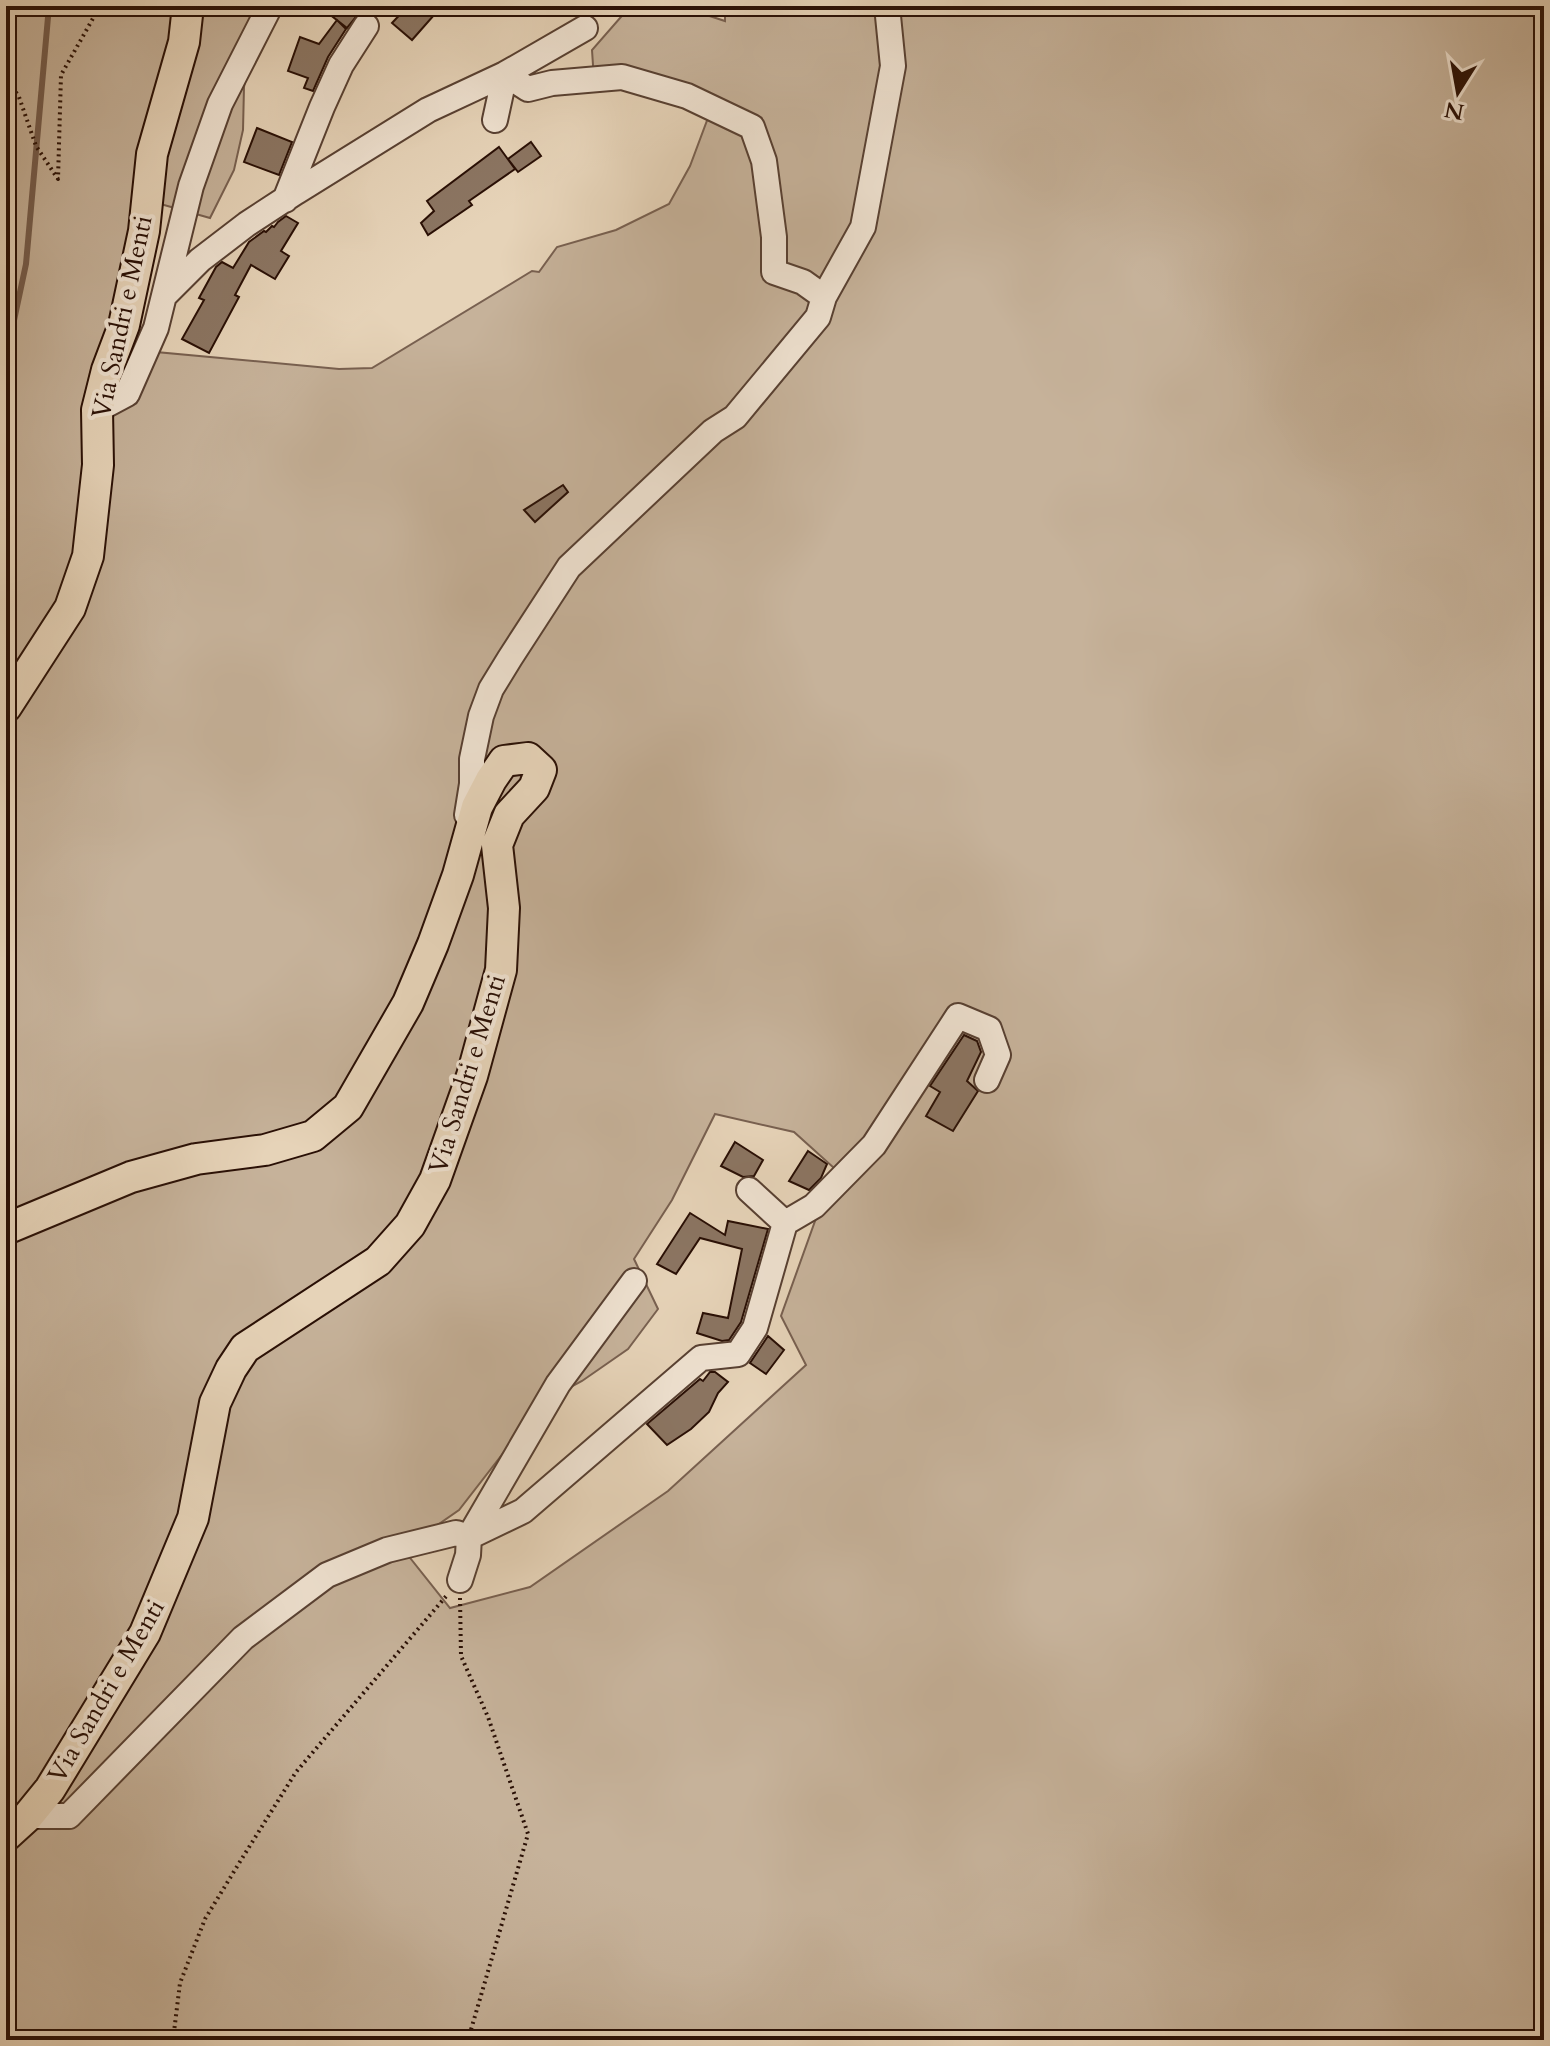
<svg xmlns="http://www.w3.org/2000/svg" width="1550" height="2046" font-family="Cardo,serif">
  <style>
    .green { fill: #c6b29a; stroke: #786050; stroke-width: 2; fill-rule: evenodd }
    .lines { fill: none; stroke-linecap: round; stroke-linejoin: round }
    .stream { stroke: #745c4c; stroke-width: 6 }
    .building { fill: #8b7562; stroke: #290f05; stroke-width: 2 }
    .minor-casing { stroke: #584032; stroke-width: 28 }
    .major-casing { stroke: #290f05; stroke-width: 34 }
    .path { stroke: #290f05; stroke-width: 4; stroke-dasharray: 2 4; stroke-linecap: butt }
    .minor { stroke: #efe2d1; stroke-width: 24 }
    .major { stroke: #e6d3b8; stroke-width: 30 }
    .labels { text-anchor: middle; dominant-baseline: central; stroke-width: 8; stroke-linejoin: round; paint-order: stroke }
    .street-label { font-size: 26px; fill: #290f05; stroke: #efe2d1 }
  </style>
  <rect width="100%" height="100%" fill="#e6d3b8"/>
  <filter id="stains"><feTurbulence type="fractalNoise" baseFrequency=".0025" numOctaves="4"/><feColorMatrix values="0 0 0 0 .2 0 0 0 0 .09 0 0 0 0 .02 0 0 0 .5 -.17"/></filter>
  <radialGradient id="worn" r=".72"><stop offset=".6" stop-color="#630" stop-opacity="0"/><stop offset="1" stop-color="#630" stop-opacity=".3"/></radialGradient>
  <path class="green" d="M6 6H257L244 87 243 130 234 170 210 218 150 201 124 349 339 369 372 368 532 271 539 272 557 247 616 230 669 204 690 166 712 107 641 82 618 90 594 80 592 50 627 10 649 6H679L725 21V6H1544V2040H6ZM715 1114 794 1132 834 1168 781 1316 806 1365 668 1491 530 1587 450 1608 403 1549 459 1510 543 1402 582 1381 628 1349 658 1309 634 1259 672 1200Z"/>
  <g class="lines">
    <path class="stream" d="M6 358 26 264 49 6"/>
  </g>
  <path class="building" d="M319 6H365L347 28Z
    M408 6H442L412 40 392 23Z
    M337 20 346 29 328 57 313 91 304 88 308 78 288 71 300 37 319 44Z
    M257 128 292 142 279 175 244 162Z
    M531 142 541 156 518 172 508 159Z
    M499 147 515 169 469 201 472 205 428 235 421 223 434 211 427 201Z
    M286 216 298 223 281 251 289 256 275 279 251 265 235 295 239 297 209 353 182 339 204 300 199 298 216 267 222 262 233 268 249 242 264 231 266 232 272 226 274 227 278 222Z
    M563 485 568 492 535 522 524 510Z
    M964 1035 977 1041 981 1052 967 1081 978 1091 953 1131 926 1116 940 1092 930 1086Z
    M735 1142 763 1160 754 1176 743 1177 721 1166Z
    M808 1151 827 1164 821 1178 809 1190 789 1181Z
    M690 1213 725 1235 728 1221 768 1229 741 1322 729 1340 722 1341 697 1333 703 1313 728 1318 742 1249 700 1238 676 1274 657 1264Z
    M768 1336 784 1350 766 1374 750 1363Z
    M710 1372H715L728 1382 718 1393 709 1412 691 1429 667 1445 647 1424 700 1379 703 1381Z"/>
  <g class="lines">
    <g class="minor-casing">
      <path id="minor" d="M495 120 505 74 528 89 552 83 622 77 687 96 752 127 764 161 774 237V272L803 282 824 297
        M285 200 322 107 341 65 366 26
        M165 295 200 260 247 224 296 192 428 110 505 74 585 28
        M97 410 127 394 156 328 191 186 220 104 268 10
        M467 815 472 784V759L481 716 491 689 510 658 569 567 713 431 735 417 818 317 824 297 863 227 893 66 887 6
        M785 1223 814 1206 874 1145 958 1016 989 1029 998 1055 987 1080
        M460 1580 468 1555 469 1537 558 1384 634 1281
        M28 1816H69L243 1638 327 1575 387 1550 456 1533 469 1537 523 1511 701 1358 738 1354 755 1328 785 1223 749 1190"/>
    </g>
    <g class="major-casing">
      <path id="major" d="M6 707 70 608 88 556 98 465 97 410 107 370 124 325 144 231 152 154 184 42 188 6
        M6 1229 131 1177 196 1159 265 1150 313 1136 348 1107 408 1003 433 944 458 875 477 807 491 780 504 761 528 758 541 770 534 788 509 815 497 845 504 908 501 970 472 1076 435 1180 410 1225 378 1261 245 1348 231 1369 215 1403 193 1518 145 1633 50 1789 28 1816 6 1836"/>
    </g>
    <path class="path" d="M6 77 19 97 36 146 58 179 61 75 100 6
      M460 1598 461 1656 488 1717 528 1834 468 2040
      M173 2040 180 1983 205 1919 241 1860 296 1772 448 1594"/>
    <use href="#minor" class="minor"/>
    <use href="#major" class="major"/>
  </g>
  <g class="labels">
    <g class="street-label">
      <text transform="translate(122 317) rotate(-78)">Via Sandri e Menti</text>
      <text transform="translate(467 1074) rotate(-73)">Via Sandri e Menti</text>
      <text transform="translate(106 1691) rotate(-60)">Via Sandri e Menti</text>
    </g>
  </g>
  <rect width="1550" height="2046" fill="none" stroke="#e6d3b8" stroke-width="32"/>
  <rect x="8" y="8" width="1534" height="2030" fill="none" stroke="#290f05" stroke-width="4"/>
  <rect x="16" y="16" width="1518" height="2014" fill="none" stroke="#290f05" stroke-width="2"/>
  <g transform="translate(1458 92) rotate(191)" stroke="#efe2d1" stroke-width="6" paint-order="stroke">
  <path d="M0-6L14 30L0 20L-14 30Z" fill="#290f05"/>
  <text y="-12" font-size="22" font-weight="bold" text-anchor="middle" fill="#290f05">N</text>
  </g>
  <rect width="100%" height="100%" filter="url(#stains)"/>
  <rect width="100%" height="100%" fill="url(#worn)"/>
</svg>
